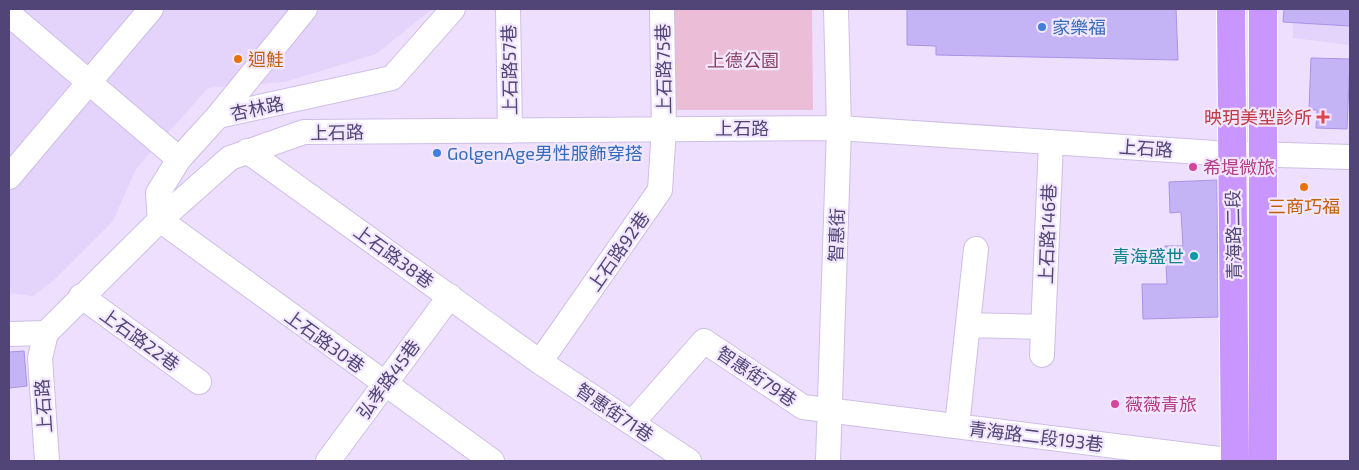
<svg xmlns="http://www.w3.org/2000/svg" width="1359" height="470" font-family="'Exo 2','Noto Sans TC',sans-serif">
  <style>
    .residential { fill: #e4d3fb }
    .green { fill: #ecbdd6 }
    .building { fill: #c5b4f5; stroke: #a993e9 }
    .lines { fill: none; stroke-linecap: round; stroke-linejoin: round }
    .minor-casing { stroke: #cdbfe7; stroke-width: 26 }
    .major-casing { stroke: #fff; stroke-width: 30 }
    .minor { stroke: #fff; stroke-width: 24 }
    .major { stroke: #c995ff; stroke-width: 28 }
    .shop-dot { fill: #3f7fe0; stroke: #f2e7ff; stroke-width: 2 }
    .food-dot { fill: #e8710a; stroke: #f2e7ff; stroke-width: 2 }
    .health-dot { fill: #e0444e; stroke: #f2e7ff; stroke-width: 2 }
    .hotel-dot { fill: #d1479c; stroke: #f2e7ff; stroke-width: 2 }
    .culture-dot { fill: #0f9aa8; stroke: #f2e7ff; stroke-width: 2 }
    .labels { text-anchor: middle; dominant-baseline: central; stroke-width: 4.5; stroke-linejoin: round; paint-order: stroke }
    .shop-label { font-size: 18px; fill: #366cbe; stroke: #f2e7ff; text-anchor: start }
    .food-label { font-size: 18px; fill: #c56008; stroke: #f2e7ff; text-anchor: start }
    .park-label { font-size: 18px; fill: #894160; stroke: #f2e7ff }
    .street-label { font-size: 18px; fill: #504576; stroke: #f2e7ff }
    .health-label { font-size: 18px; fill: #be3a42; stroke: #f2e7ff; text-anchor: end }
    .hotel-label { font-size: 18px; fill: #b23c85; stroke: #f2e7ff; text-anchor: start }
    .culture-label { font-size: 18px; fill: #0d838f; stroke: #f2e7ff; text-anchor: end }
  </style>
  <rect width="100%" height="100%" fill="#eedffe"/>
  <path class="residential" d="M9 9H432L376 54 285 82 208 88 136 169 113 221 54 280 33 296 9 293Z
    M1293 9H1350V45L1293 38Z"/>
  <path class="green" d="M672 9H812L813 110H675Z"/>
  <path class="building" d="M907 9H1176L1178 60 936 55V46L907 45Z
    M1284 9H1350V26L1283 22Z
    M1311 58 1350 59 1347 129 1316 128 1317 110H1309Z
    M1217 180 1218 317 1143 319 1142 284H1167L1165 246H1183L1181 212 1170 213 1169 182Z
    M24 351 27 386 9 388V352Z"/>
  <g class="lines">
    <g class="minor-casing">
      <path id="minor" d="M305 9 218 116 179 159 158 193 160 220 492 461
        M508 9 510 131
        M9 14 179 159
        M218 116 392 78 453 9
        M247 151 540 362 689 461
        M9 177 151 9
        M81 296 199 382
        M968 325 1043 327
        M9 334 46 333
        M1042 355 1051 142
        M540 362 660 190 664 129 662 9
        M632 423 704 341 803 407 1235 461
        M957 426 976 249
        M47 461 40 358 46 333 160 220 230 158 304 132 839 128 1215 153 1350 157
        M328 461 450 296
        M828 461 839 128 836 9"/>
    </g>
    <g class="major-casing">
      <path id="major" d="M1231 9 1235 461
        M1263 9V461"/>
    </g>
    <use href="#minor" class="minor"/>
    <use href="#major" class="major"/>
  </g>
  <g class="shop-dot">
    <circle cx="1042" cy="27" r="5"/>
    <circle cx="437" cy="153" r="5"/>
  </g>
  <g class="food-dot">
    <circle cx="238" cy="59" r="5"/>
    <circle cx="1304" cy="187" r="5"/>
  </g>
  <path class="health-dot" d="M1320.5 109.5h5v5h5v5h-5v5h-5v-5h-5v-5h5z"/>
  <g class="hotel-dot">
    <circle cx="1193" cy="167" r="5"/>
    <circle cx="1115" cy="404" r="5"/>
  </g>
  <circle class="culture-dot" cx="1194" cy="256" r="5"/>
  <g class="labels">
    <g class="shop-label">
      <text x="1052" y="27">家樂福</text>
      <text x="447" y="153">GolgenAge男性服飾穿搭</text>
    </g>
    <g class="food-label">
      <text x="248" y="59">迴鮭</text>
      <text x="1304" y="206" text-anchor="middle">三商巧福</text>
    </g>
    <g class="park-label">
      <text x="743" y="60">上德公園</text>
    </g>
    <g class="street-label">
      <text transform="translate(663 69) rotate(-91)">上石路75巷</text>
      <text transform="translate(509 70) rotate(-91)">上石路57巷</text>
      <text transform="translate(257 108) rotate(-12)">杏林路</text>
      <text x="742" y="128">上石路</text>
      <text transform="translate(337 132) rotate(-1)">上石路</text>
      <text transform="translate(1146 148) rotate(4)">上石路</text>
      <text transform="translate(1047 234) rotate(-88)">上石路146巷</text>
      <text transform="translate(836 235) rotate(-88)">智惠街</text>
      <text transform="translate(1233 235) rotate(-91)">青海路二段</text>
      <text transform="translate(618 251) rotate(-55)">上石路92巷</text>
      <text transform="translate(394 256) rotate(36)">上石路38巷</text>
      <text transform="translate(140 339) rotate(36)">上石路22巷</text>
      <text transform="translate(325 341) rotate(36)">上石路30巷</text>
      <text transform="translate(757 376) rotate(34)">智惠街79巷</text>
      <text transform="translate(388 379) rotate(-54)">弘孝路45巷</text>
      <text transform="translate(43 406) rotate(-94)">上石路</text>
      <text transform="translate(615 412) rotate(34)">智惠街71巷</text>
      <text transform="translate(1036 436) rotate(7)">青海路二段193巷</text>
    </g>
    <g class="health-label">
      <text x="1312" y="117">映玥美型診所</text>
    </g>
    <g class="hotel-label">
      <text x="1203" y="167">希堤微旅</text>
      <text x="1125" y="404">薇薇青旅</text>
    </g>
    <g class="culture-label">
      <text x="1184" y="256">青海盛世</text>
    </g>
  </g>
  <rect width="1359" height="470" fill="none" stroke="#504576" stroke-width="20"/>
</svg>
